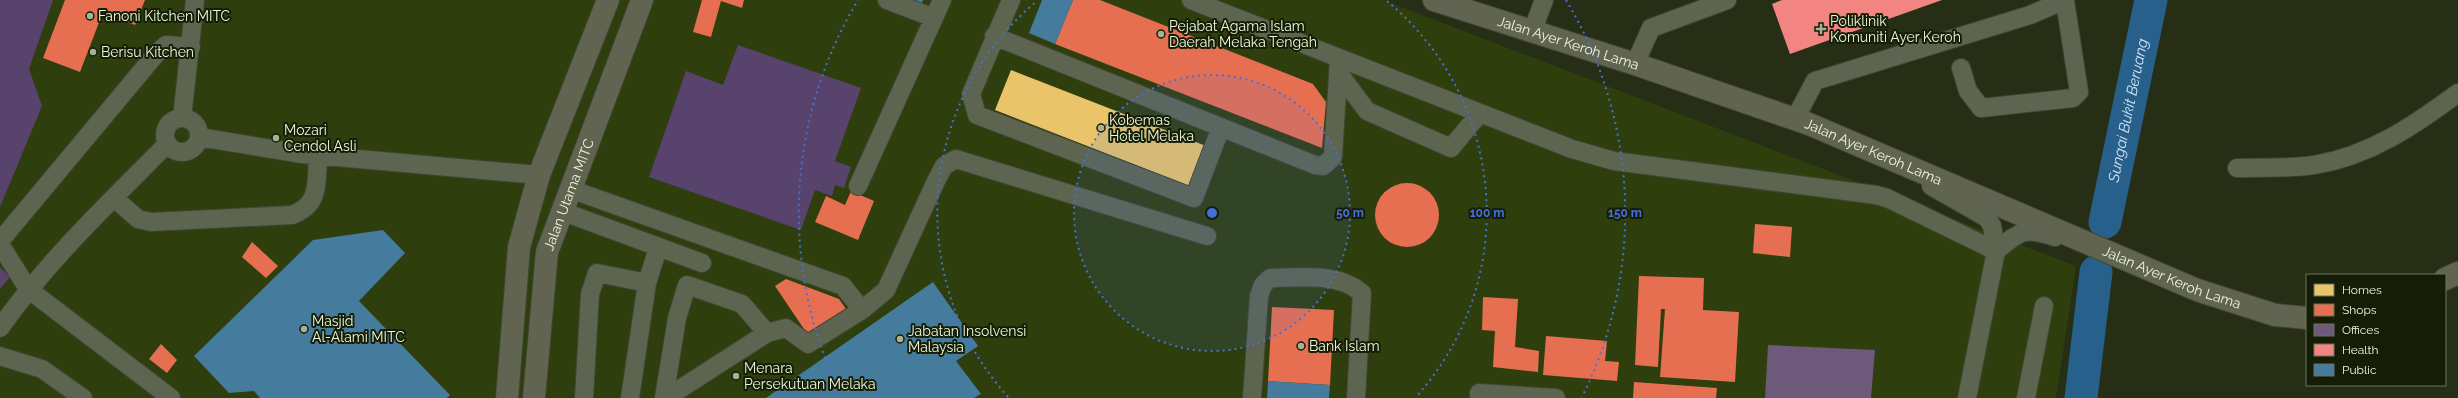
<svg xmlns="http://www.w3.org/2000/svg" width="2458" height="398" font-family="Raleway,sans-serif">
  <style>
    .built { fill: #2e3e0d }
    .green { fill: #57436c }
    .homes { fill: #e9c46a }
    .shops { fill: #e76f51 }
    .offices { fill: #6d597a }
    .health { fill: #f28482 }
    .public { fill: #457b9d }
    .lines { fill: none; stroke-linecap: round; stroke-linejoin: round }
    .river { stroke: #26608b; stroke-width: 33 }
    .minor-casing { stroke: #404734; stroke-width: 20 }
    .major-casing { stroke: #404734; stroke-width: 24 }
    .minor { stroke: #5d6550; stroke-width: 18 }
    .major { stroke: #626452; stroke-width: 22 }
    .ring { fill: none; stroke: #4670d8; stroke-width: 2; stroke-dasharray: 2 4 }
    .poi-dot { fill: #a7b295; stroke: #151d06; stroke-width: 1.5 }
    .labels { text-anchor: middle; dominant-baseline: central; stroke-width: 4; stroke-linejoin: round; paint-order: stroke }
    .poi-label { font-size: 14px; fill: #ecf9da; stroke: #151d06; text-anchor: start }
    .street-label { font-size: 14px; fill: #ecf9da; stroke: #151d06 }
    .water-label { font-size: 15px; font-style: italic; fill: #d4e4f3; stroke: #151d06 }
    .centre { fill: #4670d8; stroke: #151d06; stroke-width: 2 }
    .ring-label { font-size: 12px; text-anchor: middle; font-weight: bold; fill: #4670d8; stroke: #151d06; stroke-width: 4; stroke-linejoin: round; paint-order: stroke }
  </style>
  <rect width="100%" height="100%" fill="#262e16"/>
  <path class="built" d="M0 0H1383L2076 266 2056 398H0Z"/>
  <path class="green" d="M0 0H53L29 69 42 106 0 207Z
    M738 45 861 88 835 161 851 167 844 188 835 185 832 196 815 190 801 230 649 177 686 71 723 85Z
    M0 267 10 277 0 289Z"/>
  <path class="homes" d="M1011 70 1206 146 1190 186 995 110Z"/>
  <path class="shops" d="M65 0H145L135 25 103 12 80 72 43 58Z
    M702 0H744L742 8 721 1 711 37 693 32Z
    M1073 0H1100L1313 84 1326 102 1322 148 1055 44Z
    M1375 215a32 32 0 1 1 64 0a32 32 0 1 1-64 0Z
    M851 191 874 201 858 240 815 222 826 196 845 205Z
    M1755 224 1792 227 1790 257 1753 253Z
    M252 242 278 266 266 278 242 257Z
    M1639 276 1704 278 1703 310 1739 312 1735 382 1660 377 1665 309H1661L1658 367 1635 365Z
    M786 279 839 299 846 309 808 335 775 286Z
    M1483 297 1518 299 1515 347 1539 351 1538 372 1493 367 1495 331 1482 330Z
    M1272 307 1334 310 1330 385 1268 381Z
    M1546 336 1607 341 1605 361 1619 362 1617 381 1543 375Z
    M161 344 177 360 167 373 149 359Z
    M1634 382 1717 388 1716 398H1633Z"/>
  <path class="offices" d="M1768 345 1875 350 1871 398H1765Z"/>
  <path class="health" d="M1782 0H1942L1790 54 1772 4Z"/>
  <path class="public" d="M907 0H923L921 5Z
    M1042 0H1073L1055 44 1029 33Z
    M383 230 405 253 359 301 450 395 447 398H260L254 391 229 393 194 356 313 240Z
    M933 282 978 346 956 361 981 394 974 398H766Z
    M1268 381 1330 385 1329 398H1267Z"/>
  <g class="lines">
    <g class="river">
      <path id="s1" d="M2105 222 2151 0"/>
      <path d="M2081 398 2096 272"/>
    </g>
    <g class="minor-casing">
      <path id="minor" d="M887 0 934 18
        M1011 0 971 94 977 115 1194 198 1221 127
        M1191 0 1572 149 1614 161 1876 195 1887 198 1996 251
        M1532 32 1544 0
        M994 36 1315 165 1323 166 1333 157 1339 58
        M1635 64 1651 28 1727 0
        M1961 68 1968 91 1981 108 2073 98 2079 92 2065 1
        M1338 72 1367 111 1451 148 1480 113
        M182 118 195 0
        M165 135a17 17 0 1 1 34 0a17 17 0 1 1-34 0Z
        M1795 119 1815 81 2030 15 2065 0
        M199 137 302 154 539 175
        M2237 168C2262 167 2289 169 2314 165 2370 156 2413 126 2458 93
        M858 186 942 0
        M1931 186 1987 218 1992 226 1996 251 1967 398
        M570 189 843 286 862 310
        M114 198 138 219 151 222 292 215C321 204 316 183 318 156
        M561 211 702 263
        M0 241 156 54 166 45 191 47
        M0 244 28 289 171 398
        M1996 251C2019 232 2024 226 2055 237
        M0 328C48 260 109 203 167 144
        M0 356 42 369 83 398
        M584 398 590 294 597 273 647 283
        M630 398 647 283 658 248
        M664 398 677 318 687 285 742 304 767 333
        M666 398 767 333 786 328 808 344 862 310 886 290 936 181 944 166 956 159 1207 236
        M1252 398 1259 296 1263 285 1270 278C1301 278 1338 272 1362 293L1356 398
        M1479 398V393L1556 398
        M2026 398 2044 306"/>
    </g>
    <g class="major-casing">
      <g id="major">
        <path id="s2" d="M1434 0 1635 64 1809 124 2197 290 2275 315 2307 318"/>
        <path d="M2445 279 2458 273"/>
        <path d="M507 398 519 247 539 175 608 0"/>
        <path id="s3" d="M534 398 547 252 642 0"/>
      </g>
    </g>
    <use href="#minor" class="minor"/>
    <use href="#major" class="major"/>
  </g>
  <circle cx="1212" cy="213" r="138" fill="#4670d8" fill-opacity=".12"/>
  <g class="ring">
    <circle cx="1212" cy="213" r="138"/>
    <path d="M1008 397A275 275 0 0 1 1037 1M1387 1A275 275 0 0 1 1416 397"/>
    <path d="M842 397A413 413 0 0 1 858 0M1566 0A413 413 0 0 1 1582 397"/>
  </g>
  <g class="poi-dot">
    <circle cx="90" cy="16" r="4"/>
    <path d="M1819 23h4v4h4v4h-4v4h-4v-4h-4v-4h4z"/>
    <circle cx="1161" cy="34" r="4"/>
    <circle cx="93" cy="52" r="4"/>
    <circle cx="1101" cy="128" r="4"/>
    <circle cx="276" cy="138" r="4"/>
    <circle cx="304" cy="329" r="4"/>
    <circle cx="900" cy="339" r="4"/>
    <circle cx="1301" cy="346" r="4"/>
    <circle cx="736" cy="376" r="4"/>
  </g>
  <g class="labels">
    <g class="poi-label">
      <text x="98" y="16">Fanoni Kitchen MITC</text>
      <text x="1830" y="21">Poliklinik<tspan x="1830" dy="16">Komuniti Ayer Keroh</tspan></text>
      <text x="1169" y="26">Pejabat Agama Islam<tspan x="1169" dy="16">Daerah Melaka Tengah</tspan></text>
      <text x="101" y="52">Berisu Kitchen</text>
      <text x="1109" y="120">Kobemas<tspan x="1109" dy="16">Hotel Melaka</tspan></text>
      <text x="284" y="130">Mozari<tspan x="284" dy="16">Cendol Asli</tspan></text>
      <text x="312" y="321">Masjid<tspan x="312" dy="16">Al-Alami MITC</tspan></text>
      <text x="908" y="331">Jabatan Insolvensi<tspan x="908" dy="16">Malaysia</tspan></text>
      <text x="1309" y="346">Bank Islam</text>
      <text x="744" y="368">Menara<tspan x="744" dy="16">Persekutuan Melaka</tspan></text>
    </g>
    <g class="street-label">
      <text stroke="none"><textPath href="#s2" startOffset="141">Jalan Ayer Keroh Lama</textPath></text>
      <text stroke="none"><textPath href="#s2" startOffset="465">Jalan Ayer Keroh Lama</textPath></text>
      <text stroke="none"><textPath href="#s3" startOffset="208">Jalan Utama MITC</textPath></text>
      <text stroke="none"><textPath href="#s2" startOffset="789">Jalan Ayer Keroh Lama</textPath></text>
    </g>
    <g class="water-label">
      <text stroke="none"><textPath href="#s1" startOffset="114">Sungai Bukit Beruang</textPath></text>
    </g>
  </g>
  <circle cx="1212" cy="213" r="6" class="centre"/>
  <g class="ring-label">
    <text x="1350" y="217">50 m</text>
    <text x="1487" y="217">100 m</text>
    <text x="1625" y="217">150 m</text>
  </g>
  <rect x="2306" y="274" width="140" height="112" fill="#151d06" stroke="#6b755b"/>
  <rect x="2314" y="284" width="20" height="12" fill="#e9c46a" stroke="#6b755b"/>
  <text x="2342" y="294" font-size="12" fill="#ecf9da">Homes</text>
  <rect x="2314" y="304" width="20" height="12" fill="#e76f51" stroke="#6b755b"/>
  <text x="2342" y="314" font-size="12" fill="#ecf9da">Shops</text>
  <rect x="2314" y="324" width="20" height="12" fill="#6d597a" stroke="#6b755b"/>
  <text x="2342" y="334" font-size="12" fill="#ecf9da">Offices</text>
  <rect x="2314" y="344" width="20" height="12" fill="#f28482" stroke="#6b755b"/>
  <text x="2342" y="354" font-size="12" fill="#ecf9da">Health</text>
  <rect x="2314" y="364" width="20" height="12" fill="#457b9d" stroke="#6b755b"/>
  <text x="2342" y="374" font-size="12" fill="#ecf9da">Public</text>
</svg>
